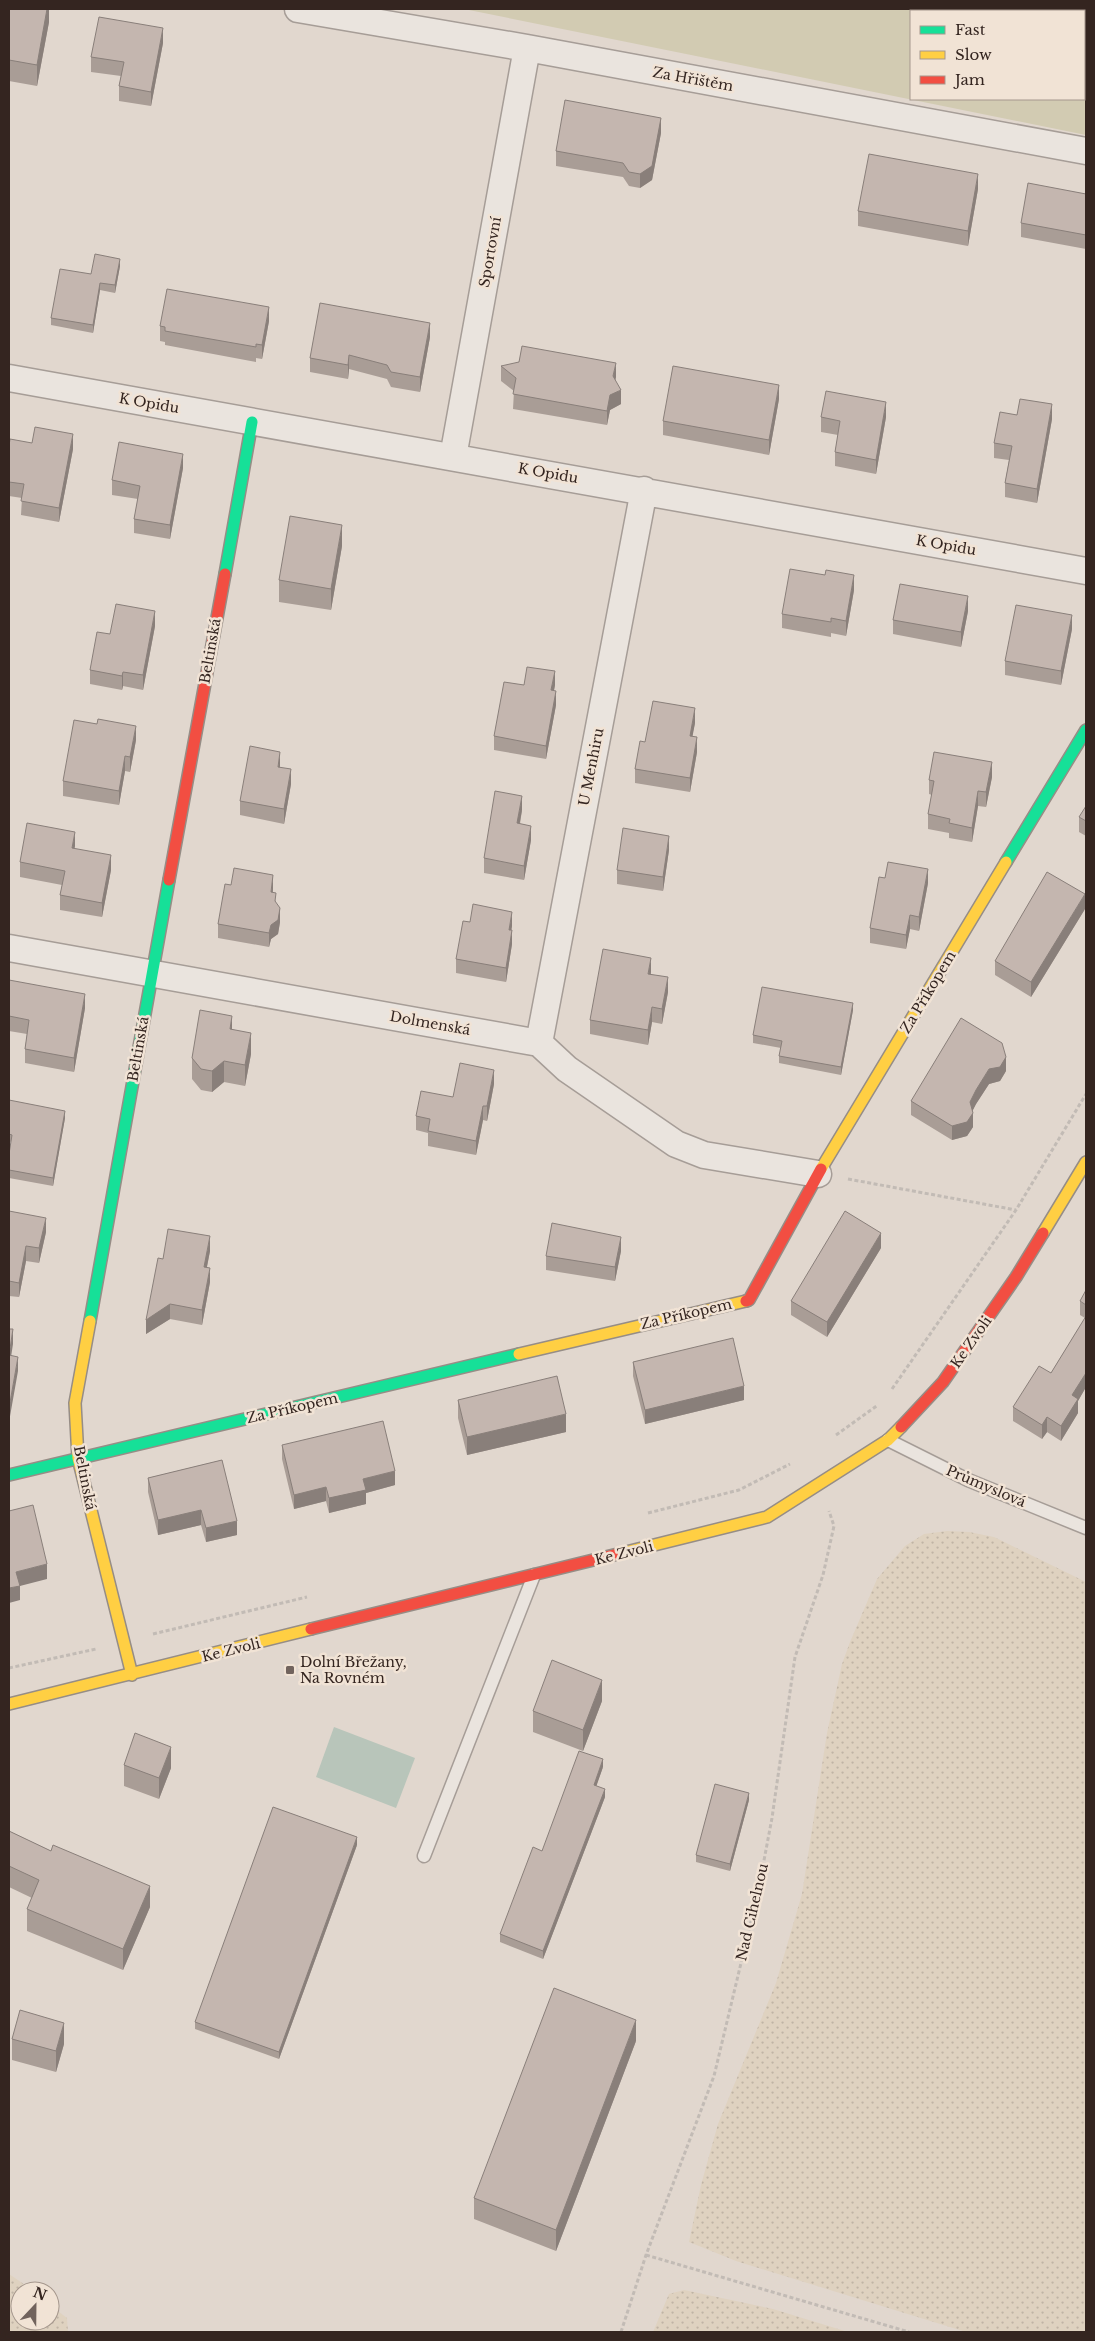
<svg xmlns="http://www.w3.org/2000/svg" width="1095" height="2341" font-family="'Libre Baskerville',serif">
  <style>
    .farmland { fill: url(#farmland-dots) }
    .grass { fill: #d2cbb2; fill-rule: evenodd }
    .water { fill: #b8c5ba }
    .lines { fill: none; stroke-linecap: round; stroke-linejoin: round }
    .lane-casing { stroke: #a69d97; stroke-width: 15 }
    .street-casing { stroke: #a69d97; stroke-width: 29 }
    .fast-casing { stroke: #968d86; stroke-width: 14 }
    .slow-casing { stroke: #968d86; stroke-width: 14 }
    .jam-casing { stroke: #968d86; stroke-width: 14 }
    .path { stroke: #c2bbb5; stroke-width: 3; stroke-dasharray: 4 2.5; stroke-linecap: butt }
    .lane { stroke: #eae4de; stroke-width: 12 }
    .street { stroke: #eae4de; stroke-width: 26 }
    .fast { stroke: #16e098; stroke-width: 11 }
    .slow { stroke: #ffcf43; stroke-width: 11 }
    .jam { stroke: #f24e42; stroke-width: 11 }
    .wall { fill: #a99d96 }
    .shaded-wall { fill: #897f7a }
    .building { fill: #c4b6af; stroke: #897f7a }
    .poi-dot { fill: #71635d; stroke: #f1e3d5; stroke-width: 2 }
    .labels { text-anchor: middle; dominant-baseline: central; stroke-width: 5; stroke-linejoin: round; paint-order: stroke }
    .street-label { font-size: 14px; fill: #342520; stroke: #f1e3d5 }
    .poi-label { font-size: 14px; fill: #342520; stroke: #f1e3d5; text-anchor: start }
  </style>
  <defs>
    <pattern id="farmland-dots" width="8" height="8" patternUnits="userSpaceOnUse" patternTransform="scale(1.25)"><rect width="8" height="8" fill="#dfd2c0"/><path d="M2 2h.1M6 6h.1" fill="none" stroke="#c0b4a5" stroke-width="1.8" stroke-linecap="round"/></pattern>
  </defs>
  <rect width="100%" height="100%" fill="#e1d7ce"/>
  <path class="farmland" d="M947 1531 969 1532 994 1537 1086 1582V2332H966L736 2261 689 2242 701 2185 718 2124 776 1983 802 1894 827 1733 842 1664 850 1642 877 1579 905 1546 924 1534Z
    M9 2274 34 2291H20V2321H50V2305L67 2318 68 2332H9Z
    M684 2290 773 2309 848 2332H653L669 2294Z"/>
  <path class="grass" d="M464 9H1086V135ZM911 11H1084V99H911Z"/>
  <path class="water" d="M334 1727 415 1758 396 1808 316 1777Z"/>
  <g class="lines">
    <g class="lane-casing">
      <path id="lane" d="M888 1440 968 1480 1086 1528
        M424 1856 534 1575"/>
    </g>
    <g class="street-casing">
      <path id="street" d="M298 9 527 48 1086 151
        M9 378 1086 571
        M453 457 527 48
        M9 948 539 1043 567 1069 676 1144 704 1155 818 1174
        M539 1043 644 490"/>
    </g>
    <g class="fast-casing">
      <path id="fast" d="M225 574 252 422
        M1006 862 1086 730
        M90 1321 169 880
        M9 1475 519 1354"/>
    </g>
    <g class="slow-casing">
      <path id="slow" d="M821 1169 1006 862
        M1043 1233 1086 1162
        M90 1321 75 1403 78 1458 132 1675
        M519 1354 746 1301
        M622 1553 767 1517 888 1440 901 1427
        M9 1704 311 1629"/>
    </g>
    <g class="jam-casing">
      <path id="jam" d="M169 880 225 574
        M746 1301 749 1300 821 1169
        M901 1427 943 1382 1016 1277 1043 1233
        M311 1629 622 1553"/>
    </g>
    <path class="path" d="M848 1179 1016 1210
      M892 1389 1016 1210 1086 1094
      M836 1435 878 1405
      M648 1513 739 1490 790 1464
      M153 1634 307 1597
      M9 1668 96 1649
      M646 2255 909 2332
      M621 2332 646 2255 714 2076 758 1892 772 1818 795 1657 823 1575 834 1526 829 1511"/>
    <use href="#lane" class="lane"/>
    <use href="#street" class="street"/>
    <use href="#fast" class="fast"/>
    <use href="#slow" class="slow"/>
    <use href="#jam" class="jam"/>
  </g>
  <path class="wall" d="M9 9H49V22L37 86 9 81Z
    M163 43 151 106 119 101V86L121 76 91 72V57Z
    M661 133 652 180 640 188 629 186 623 177 556 166V151Z
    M978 189 968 246 858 226V211Z
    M1086 194V249L1021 237V223Z
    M120 266 115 293 100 290 93 333 51 325V318L91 274Z
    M269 321 262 359 256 358V362L165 345V342L160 341V326Z
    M430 337 420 392 391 387 387 379 349 369 348 379 310 372V358Z
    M501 366 616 377 615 380 621 404 610 410 607 425 513 409 514 391 501 381Z
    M779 399 769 455 663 435V421Z
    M1017 415 1052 419 1037 503 1005 497V483L1009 460 994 458V443Z
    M821 417H886L876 474 835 466V452L838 435 821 432Z
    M32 443 73 449 59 522 21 515 22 498 9 496V446Z
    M183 468 170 539 134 533V519L138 499 112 495V480Z
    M342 546 331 610 279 602V580Z
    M854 590 846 636 831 633V637L782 628V614Z
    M968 611 961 647 893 634V620Z
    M155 626 143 690 123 686 122 690 90 684V670L110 634Z
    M1072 629 1061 685 1005 675V661Z
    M524 685H555L554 691 556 705 546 759 494 750V736Z
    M695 723 692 736 697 752 690 792 635 783V769L645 742Z
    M136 740 130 772 125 771 119 805 63 796V781Z
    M280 767 291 784 284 824 240 815V801Z
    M992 777 986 807 978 806 972 842 949 838V833L928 829V814L932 795 929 794V780Z
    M1086 806V836L1079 832V817Z
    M522 810 520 824 531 840 524 880 484 873V858Z
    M75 846 74 848 111 870 102 917 60 910V895L62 885 20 877V862Z
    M669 850 663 891 617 884V870Z
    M928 883 919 931 910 929 906 949 870 943V928Z
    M273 889V892L276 903 280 922 278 934 271 939 269 947 218 938V924Z
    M1085 909 1031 997 995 975V961Z
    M512 926 511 930 512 944 506 982 456 973V959Z
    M651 972V974L668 992 662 1024 652 1022 648 1045 590 1034V1020Z
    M9 980 85 1008 74 1072 25 1063V1049L27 1034 9 1031Z
    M853 1010 841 1075 779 1063V1056L781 1048 753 1043V1035Z
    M232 1029 251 1054 245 1086 224 1082 212 1092 201 1090 192 1079V1058Z
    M1006 1071 1000 1081 989 1084 976 1104 972 1111 973 1127 967 1136 952 1140 911 1115V1101Z
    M494 1084 487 1121 483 1120 476 1155 428 1146V1133L416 1130V1116L453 1097Z
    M9 1100 65 1118 53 1186 9 1178V1154L11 1142 9 1141Z
    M9 1211 46 1232 39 1263 26 1261 19 1297 9 1296Z
    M881 1248 827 1337 791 1315V1301Z
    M210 1251 207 1267 210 1282 202 1325 170 1319 146 1334 163 1259Z
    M621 1251 615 1281 546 1270V1256Z
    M1080 1301 1086 1305V1387L1078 1401V1413L1061 1441 1047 1432 1042 1439 1013 1421V1407L1051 1373 1085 1318 1080 1315Z
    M633 1362 744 1400 645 1424 633 1376Z
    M458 1400 566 1432 467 1455 458 1418Z
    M282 1445 395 1485 366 1493V1504L329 1513 326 1501 294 1509 282 1459Z
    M222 1460 237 1535 206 1542 201 1525 158 1535 148 1492V1478Z
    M602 1701 583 1751 533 1732V1711Z
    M124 1765 171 1768 159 1799 124 1786Z
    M603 1767 596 1786 605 1797 543 1959 500 1942V1934L542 1851Z
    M749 1800 730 1871 696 1862V1855Z
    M9 1831 51 1851 150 1907 123 1970 27 1931V1909L32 1898 9 1887Z
    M357 1845 279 2059 195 2029V2022Z
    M12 2039 64 2044 56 2072 12 2060Z
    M636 2041 556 2251 474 2219V2198Z"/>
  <path class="shaded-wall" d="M47 9H49V22L37 86V65Z
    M163 28V43L151 106V92Z
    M661 118V133L652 180 640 188V174Z
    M978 174V189L968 246V231Z
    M120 259V266L115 293V285Z
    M100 283V290L93 333V325Z
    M269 307V321L262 359V345Z
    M430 323V337L420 392V377Z
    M349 355V369L348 379V365Z
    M616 363V377L613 391V376Z
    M779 385V399L769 455V440Z
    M621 390V404L610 410 607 425V411L610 395Z
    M886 402V417L876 474V460Z
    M1052 404V419L1037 503V489Z
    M73 434V449L59 522V508Z
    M183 454V468L170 539V525Z
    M342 525V546L331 610V589Z
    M854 575V590L846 636V621Z
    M968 596V611L961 647V632Z
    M155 611V626L143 690V675Z
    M1072 615V629L1061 685V671Z
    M555 671V685L551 704V690Z
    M123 672V686L122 690V676Z
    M556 691V705L546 759V746Z
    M695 708V723L690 750V736Z
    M136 726V740L130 772V757Z
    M697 737V752L690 792V778Z
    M280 752V766L278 781V767Z
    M125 756V771L119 805V791Z
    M992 762V777L986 807V792Z
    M291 769V784L284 824V809Z
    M978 791V806L972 842V828Z
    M522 796V810L517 838V823Z
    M531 826V840L524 880V866Z
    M75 832V846L72 862V848Z
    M669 836V850L663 891V877Z
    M111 855V870L102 917V903Z
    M928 869V883L919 931V917Z
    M273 875V889L271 906V892Z
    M1085 894V909L1031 997V982Z
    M280 908V922L278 934 271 939 269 947V933L271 925Z
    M512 912V926L509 944V930Z
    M910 915V929L906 949V935Z
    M512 930V944L506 982V968Z
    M651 958V972L648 988V974Z
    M668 977V992L662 1024V1009Z
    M85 994V1008L74 1072V1058Z
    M853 1003V1010L841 1075V1067Z
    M652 1007V1022L648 1045V1030Z
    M232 1016V1037L230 1029Z
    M251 1033V1054L245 1086V1065Z
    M1006 1057V1071L1000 1081 989 1084 976 1104 970 1116V1102L976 1090 989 1069Z
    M224 1061V1082L212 1092V1071Z
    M494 1070V1084L487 1121V1106Z
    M483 1106V1120L476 1155V1141Z
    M65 1111V1118L53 1186V1178Z
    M973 1113V1127L967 1136 952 1140V1126Z
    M46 1218V1232L39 1263V1248Z
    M881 1233V1248L827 1337V1322Z
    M210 1236V1251L204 1281V1267Z
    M621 1237V1251L615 1281V1267Z
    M26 1246V1261L19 1297V1283Z
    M210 1268V1282L202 1325V1310Z
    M170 1304V1319L146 1334V1320Z
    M13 1329V1344L9 1370V1355Z
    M18 1357V1371L9 1422V1408Z
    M1086 1373V1387L1078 1401V1413L1061 1441V1426L1072 1395Z
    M744 1386V1400L645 1424V1410Z
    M566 1414V1432L467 1455V1437Z
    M1047 1417V1432L1042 1439V1425Z
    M395 1471V1485L366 1493V1504L329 1513V1498L363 1479Z
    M326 1487V1501L294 1509V1495Z
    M201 1510V1525L158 1535V1520Z
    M237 1521V1535L206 1542V1528Z
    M47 1564V1579L16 1587V1572Z
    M20 1586V1600L9 1603V1588Z
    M602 1680V1701L583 1751V1730Z
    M171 1747V1768L159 1799V1778Z
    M603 1759V1767L594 1793V1785Z
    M605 1789V1797L543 1959V1951Z
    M749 1793V1800L730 1871V1864Z
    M357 1837V1845L279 2059V2052Z
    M150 1886V1907L123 1970V1949Z
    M636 2020V2041L556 2251V2230Z
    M64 2023V2044L56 2072V2051Z"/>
  <path class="building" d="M9 9H47L37 65 9 60Z
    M99 17 163 28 151 92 119 86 124 62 91 57Z
    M565 100 661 118 652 166 640 174 629 172 623 163 556 151Z
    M869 154 978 174 968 231 858 211Z
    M1028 183 1086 194V235L1021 223Z
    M95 254 120 259 115 285 100 283 93 325 51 318 60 269 91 274Z
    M167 289 269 307 262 345 256 344V347L165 331V327L160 326Z
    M320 303 430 323 420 377 391 372 387 365 349 355 348 365 310 358Z
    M522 346 616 363 613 376 621 390 610 395 607 411 513 394 516 378 501 366 519 362Z
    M673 366 779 385 769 440 663 421Z
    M826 391 886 402 876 460 835 452 840 421 821 417Z
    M1020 399 1052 404 1037 489 1005 483 1012 446 994 443 1000 412 1017 415Z
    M35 427 73 434 59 508 21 501 24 484 9 482V446L10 439 32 443Z
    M119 442 183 454 170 525 134 519 140 486 112 480Z
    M290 516 342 525 331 589 279 580Z
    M790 569 825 575 826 570 854 575 846 621 831 618V622L782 614Z
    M900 584 968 596 961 632 893 620Z
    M116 604 155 611 143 675 123 672 122 676 90 670 97 632 110 634Z
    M1016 605 1072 615 1061 671 1005 661Z
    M527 667 555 671 551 690 556 691 546 746 494 736 504 682 524 685Z
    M653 701 695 708 690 736 697 737 690 778 635 769 640 741 645 742Z
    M98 719 136 726 130 757 125 756 119 791 63 781 74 720 97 724Z
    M250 746 280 752 278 767 291 769 284 809 240 801Z
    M934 752 992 762 986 792 978 791 972 828 949 823 950 819 928 814 934 781 929 780Z
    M495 791 522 796 517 823 531 826 524 866 484 858Z
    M1086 806V821L1079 817Z
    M27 823 75 832 72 848 111 855 102 903 60 895 65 871 20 862Z
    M623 828 669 836 663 877 617 870Z
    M888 862 928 869 919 917 910 915 906 935 870 928 879 877 885 878Z
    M234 868 273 875 271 892 276 893 275 901 280 908 278 920 271 925 269 933 218 924 225 884 231 885Z
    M1047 872 1085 894 1031 982 995 961Z
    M473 904 512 912 509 930H512L506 968 456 959 463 921 470 922Z
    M603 949 651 958 648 974 668 977 662 1009 652 1007 648 1030 590 1020Z
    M9 980 85 994 74 1058 25 1049 29 1020 9 1016Z
    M762 987 853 1003 841 1067 779 1056 782 1041 753 1035Z
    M200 1010 232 1016 230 1029 251 1033 245 1065 224 1061 212 1071 201 1069 192 1058Z
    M961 1018 1002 1043 1006 1057 1000 1067 989 1069 976 1090 970 1102 973 1113 967 1122 952 1126 911 1101Z
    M460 1063 494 1070 487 1106H483L476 1141 428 1131 430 1119 416 1116 421 1091 453 1097Z
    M9 1100 65 1111 53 1178 9 1170V1154L12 1135 9 1134Z
    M9 1211 46 1218 39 1248 26 1246 19 1283 9 1281Z
    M845 1211 881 1233 827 1322 791 1301Z
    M552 1223 621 1237 615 1267 546 1256Z
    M168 1229 210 1236 204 1267 210 1268 202 1310 170 1304 146 1320 158 1258 163 1259Z
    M1086 1290V1305L1080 1301Z
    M1086 1316V1373L1072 1395 1078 1399 1061 1426 1047 1417 1042 1425 1013 1407 1039 1366 1051 1373Z
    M9 1329H13L9 1355 18 1357 9 1408Z
    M733 1338 744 1386 645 1410 633 1362Z
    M557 1376 566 1414 467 1437 458 1400Z
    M383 1421 395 1471 363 1479 366 1490 329 1498 326 1487 294 1495 282 1445Z
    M222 1460 237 1521 206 1528 201 1510 158 1520 148 1478Z
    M33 1505 47 1564 16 1572 20 1586 9 1588V1511Z
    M552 1660 602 1680 583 1730 533 1711Z
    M135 1733 171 1747 159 1778 124 1765Z
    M579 1751 603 1759 594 1785 605 1789 543 1951 500 1934 533 1847 542 1851Z
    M715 1784 749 1793 730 1864 696 1855Z
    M273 1807 357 1837 279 2052 195 2022Z
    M9 1831 51 1851 53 1845 150 1886 123 1949 27 1909 39 1880 9 1866Z
    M554 1988 636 2020 556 2230 474 2198Z
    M20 2010 64 2023 56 2051 12 2039Z"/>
  <rect class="poi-dot" x="285" y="1665" width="10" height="10" rx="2.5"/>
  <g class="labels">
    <g class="street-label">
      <text transform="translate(693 79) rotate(10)">Za Hřištěm</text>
      <text transform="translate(490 252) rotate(-80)">Sportovní</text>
      <text transform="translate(149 403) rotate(10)">K Opidu</text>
      <text transform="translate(548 473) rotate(10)">K Opidu</text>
      <text transform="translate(946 545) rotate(10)">K Opidu</text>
      <text transform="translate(210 651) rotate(-80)">Beltinská</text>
      <text transform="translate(591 767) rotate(-79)">U Menhiru</text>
      <text transform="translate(928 992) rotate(-59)">Za Příkopem</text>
      <text transform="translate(430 1023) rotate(10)">Dolmenská</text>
      <text transform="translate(138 1049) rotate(-80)">Beltinská</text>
      <text transform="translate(686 1314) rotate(-13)">Za Příkopem</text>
      <text transform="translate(971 1342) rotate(-55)">Ke Zvoli</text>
      <text transform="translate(292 1408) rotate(-13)">Za Příkopem</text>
      <text transform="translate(85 1478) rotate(79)">Beltinská</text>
      <text transform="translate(986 1486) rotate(23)">Průmyslová</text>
      <text transform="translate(624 1553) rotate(-14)">Ke Zvoli</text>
      <text transform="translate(231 1650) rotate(-14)">Ke Zvoli</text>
      <text transform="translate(752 1912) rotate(-77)">Nad Cihelnou</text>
    </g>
    <g class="poi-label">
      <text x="300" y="1662">Dolní Břežany,<tspan x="300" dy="16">Na Rovném</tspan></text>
    </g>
  </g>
  <rect width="1095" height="2341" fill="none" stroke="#342520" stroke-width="20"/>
  <rect x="910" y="10" width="175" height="90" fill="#f1e3d5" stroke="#a5978d"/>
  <rect x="920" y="26" width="25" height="8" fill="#16e098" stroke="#a5978d"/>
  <text x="955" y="35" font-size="15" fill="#342520">Fast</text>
  <rect x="920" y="51" width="25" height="8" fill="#ffcf43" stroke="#a5978d"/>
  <text x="955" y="60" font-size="15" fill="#342520">Slow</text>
  <rect x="920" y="76" width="25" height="8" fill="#f24e42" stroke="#a5978d"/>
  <text x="955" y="85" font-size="15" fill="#342520">Jam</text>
  <g transform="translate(35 2306) rotate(22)"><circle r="24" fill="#f1e3d5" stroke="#a5978d"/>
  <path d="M0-4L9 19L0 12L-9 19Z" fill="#71635d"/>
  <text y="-8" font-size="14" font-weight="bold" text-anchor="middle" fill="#342520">N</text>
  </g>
</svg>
